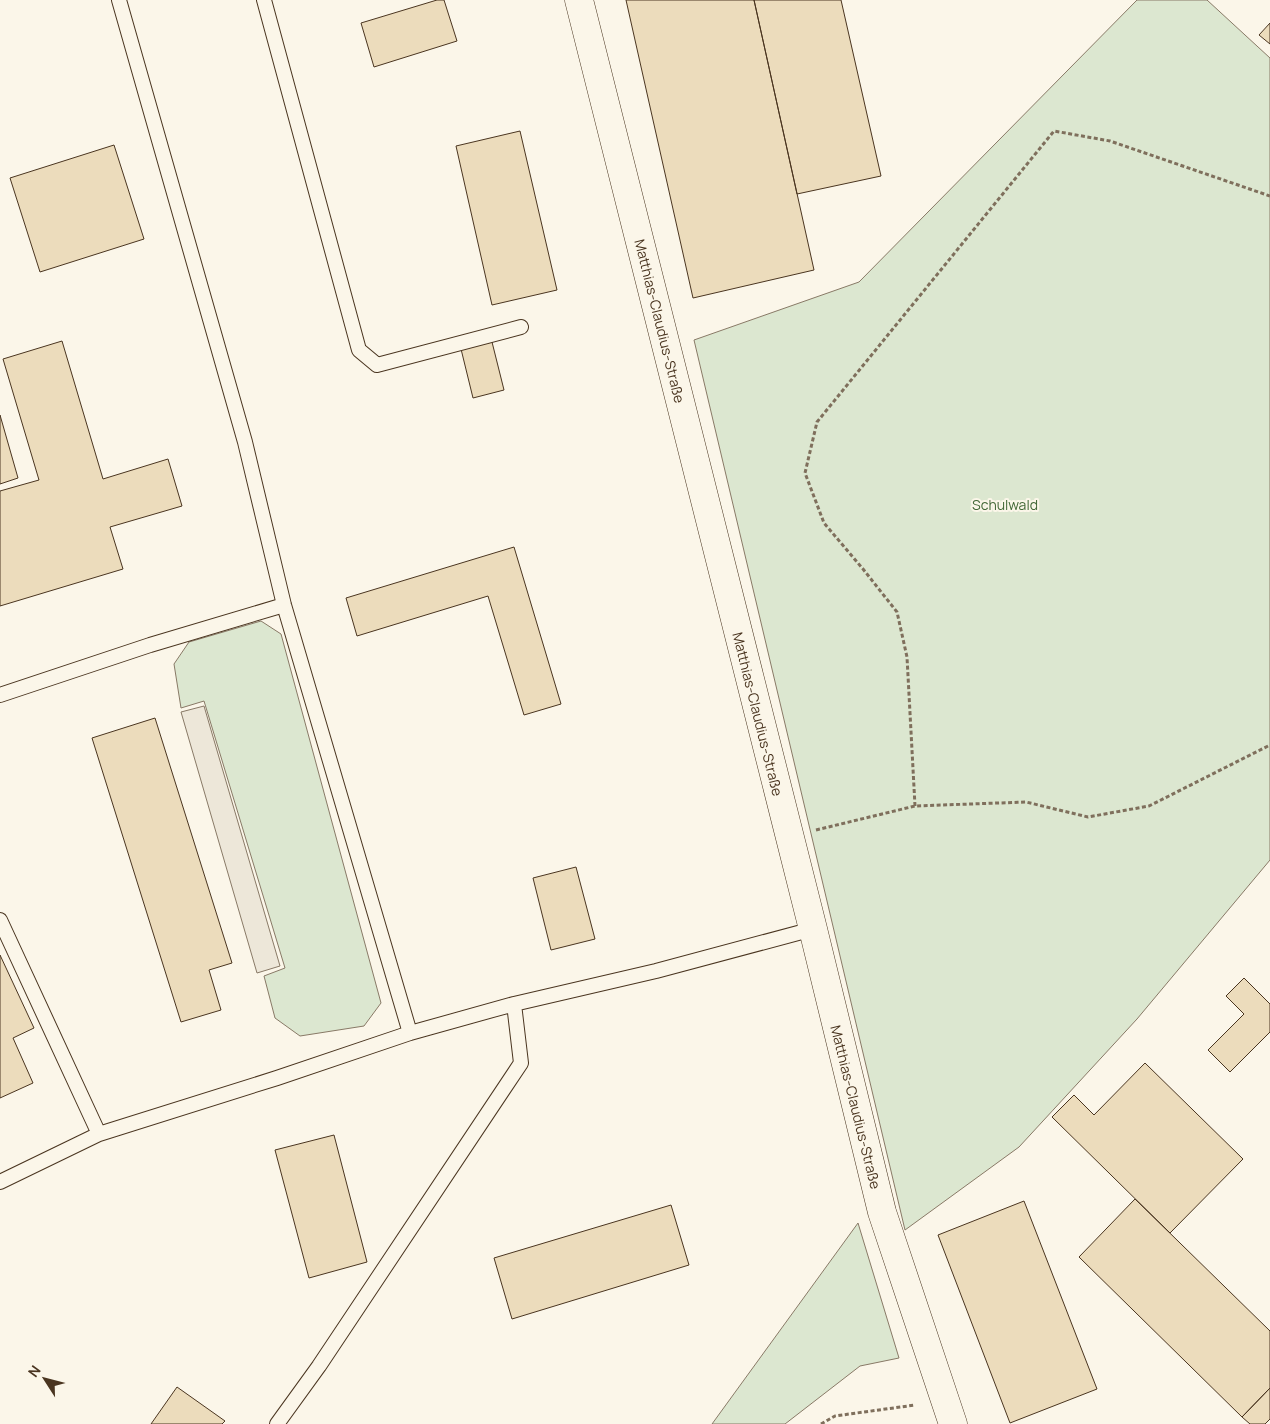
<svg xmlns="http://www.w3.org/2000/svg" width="1270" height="1424" font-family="Manrope,sans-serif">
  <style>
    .green { fill: #dce7d0; stroke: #887966 }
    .parking { fill: #ede7d9; stroke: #887966 }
    .building { fill: #ecdcbc; stroke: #4a3520 }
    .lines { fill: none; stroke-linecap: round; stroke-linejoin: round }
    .lane-casing { stroke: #4a3520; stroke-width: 16 }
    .secondary-casing { stroke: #4a3520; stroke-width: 29 }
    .path { stroke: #7f6f5c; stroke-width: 3; stroke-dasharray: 4 2.5; stroke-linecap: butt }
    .lane { stroke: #fbf6e9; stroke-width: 14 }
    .secondary { stroke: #fbf6e9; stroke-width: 28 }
    .labels { text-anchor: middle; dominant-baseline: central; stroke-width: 4; stroke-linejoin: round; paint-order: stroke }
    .street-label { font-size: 14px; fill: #4a3520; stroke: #fbf6e9 }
    .park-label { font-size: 14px; fill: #436837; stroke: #fbf6e9 }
  </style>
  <rect width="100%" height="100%" fill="#fbf6e9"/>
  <path class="green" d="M1137 0H1207L1270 58V860L1137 1019 1019 1147 905 1230 694 340 859 282Z
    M261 621 281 634 381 1003 364 1026 300 1036 275 1018 264 976 285 968 204 701 181 708 174 664 189 642Z
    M858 1223 899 1358 860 1366 785 1424H712Z"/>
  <path class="parking" d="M204 706 280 966 257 973 181 712Z"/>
  <path class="building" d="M437 0H444L457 41 374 67 361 23Z
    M626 0H754L814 270 693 298Z
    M754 0H841L881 176 797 194Z
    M1270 23V44L1259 35Z
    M520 131 557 290 492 305 456 146Z
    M114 145 144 239 40 272 10 178Z
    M62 341 103 479 168 459 182 506 110 527 123 569 0 606V491L39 480 3 359Z
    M492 342 504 390 473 398 461 349Z
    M0 415 18 478 0 484Z
    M514 547 561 704 524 715 488 596 357 636 346 598Z
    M155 718 232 963 209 970 221 1010 181 1022 92 738Z
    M576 867 595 939 551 950 533 878Z
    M0 955 34 1028 13 1038 33 1083 0 1098Z
    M1244 978 1270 1004V1032L1230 1072 1208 1050 1244 1014 1226 996Z
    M1145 1063 1243 1159 1170 1233 1052 1117 1074 1095 1094 1115Z
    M334 1135 367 1262 309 1278 275 1150Z
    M1135 1199 1270 1331V1388L1242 1417 1079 1257Z
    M1024 1201 1097 1389 1010 1423 938 1235Z
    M671 1205 689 1265 512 1319 494 1258Z
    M177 1387 225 1421 222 1424H151Z
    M1270 1388V1419L1265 1424H1250L1242 1417Z"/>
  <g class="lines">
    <g class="lane-casing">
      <path id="lane" d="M119 0 245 442 284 605 410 1033
        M264 0 359 350 377 365 521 327
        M0 695 150 645 284 605
        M0 920 99 1134
        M0 1182 99 1134 277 1078 410 1033 514 1004 656 971 813 929
        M277 1424 319 1366 521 1063 514 1004"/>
    </g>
    <g class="secondary-casing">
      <path id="secondary" d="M579 0 813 929 882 1212 953 1424"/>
    </g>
    <path class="path" d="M915 806 907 657 897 612 863 569 824 523 805 473 817 422 1054 131 1110 141 1270 196
      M816 830 915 806 1026 802 1088 817 1149 806 1270 745
      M821 1424 835 1416 915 1405"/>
    <use href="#lane" class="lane"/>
    <use href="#secondary" class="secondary"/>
  </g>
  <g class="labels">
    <g class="street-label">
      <text transform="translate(660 321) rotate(76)">Matthias-Claudius-Straße</text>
      <text transform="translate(758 714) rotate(76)">Matthias-Claudius-Straße</text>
      <text transform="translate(856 1107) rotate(76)">Matthias-Claudius-Straße</text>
    </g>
    <g class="park-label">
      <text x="1005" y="504">Schulwald</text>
    </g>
  </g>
  <g transform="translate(45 1379) rotate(306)" stroke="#fbf6e9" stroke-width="4" paint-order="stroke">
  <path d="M0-4L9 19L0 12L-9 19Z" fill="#4a3520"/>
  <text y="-8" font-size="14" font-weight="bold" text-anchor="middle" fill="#4a3520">N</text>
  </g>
</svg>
